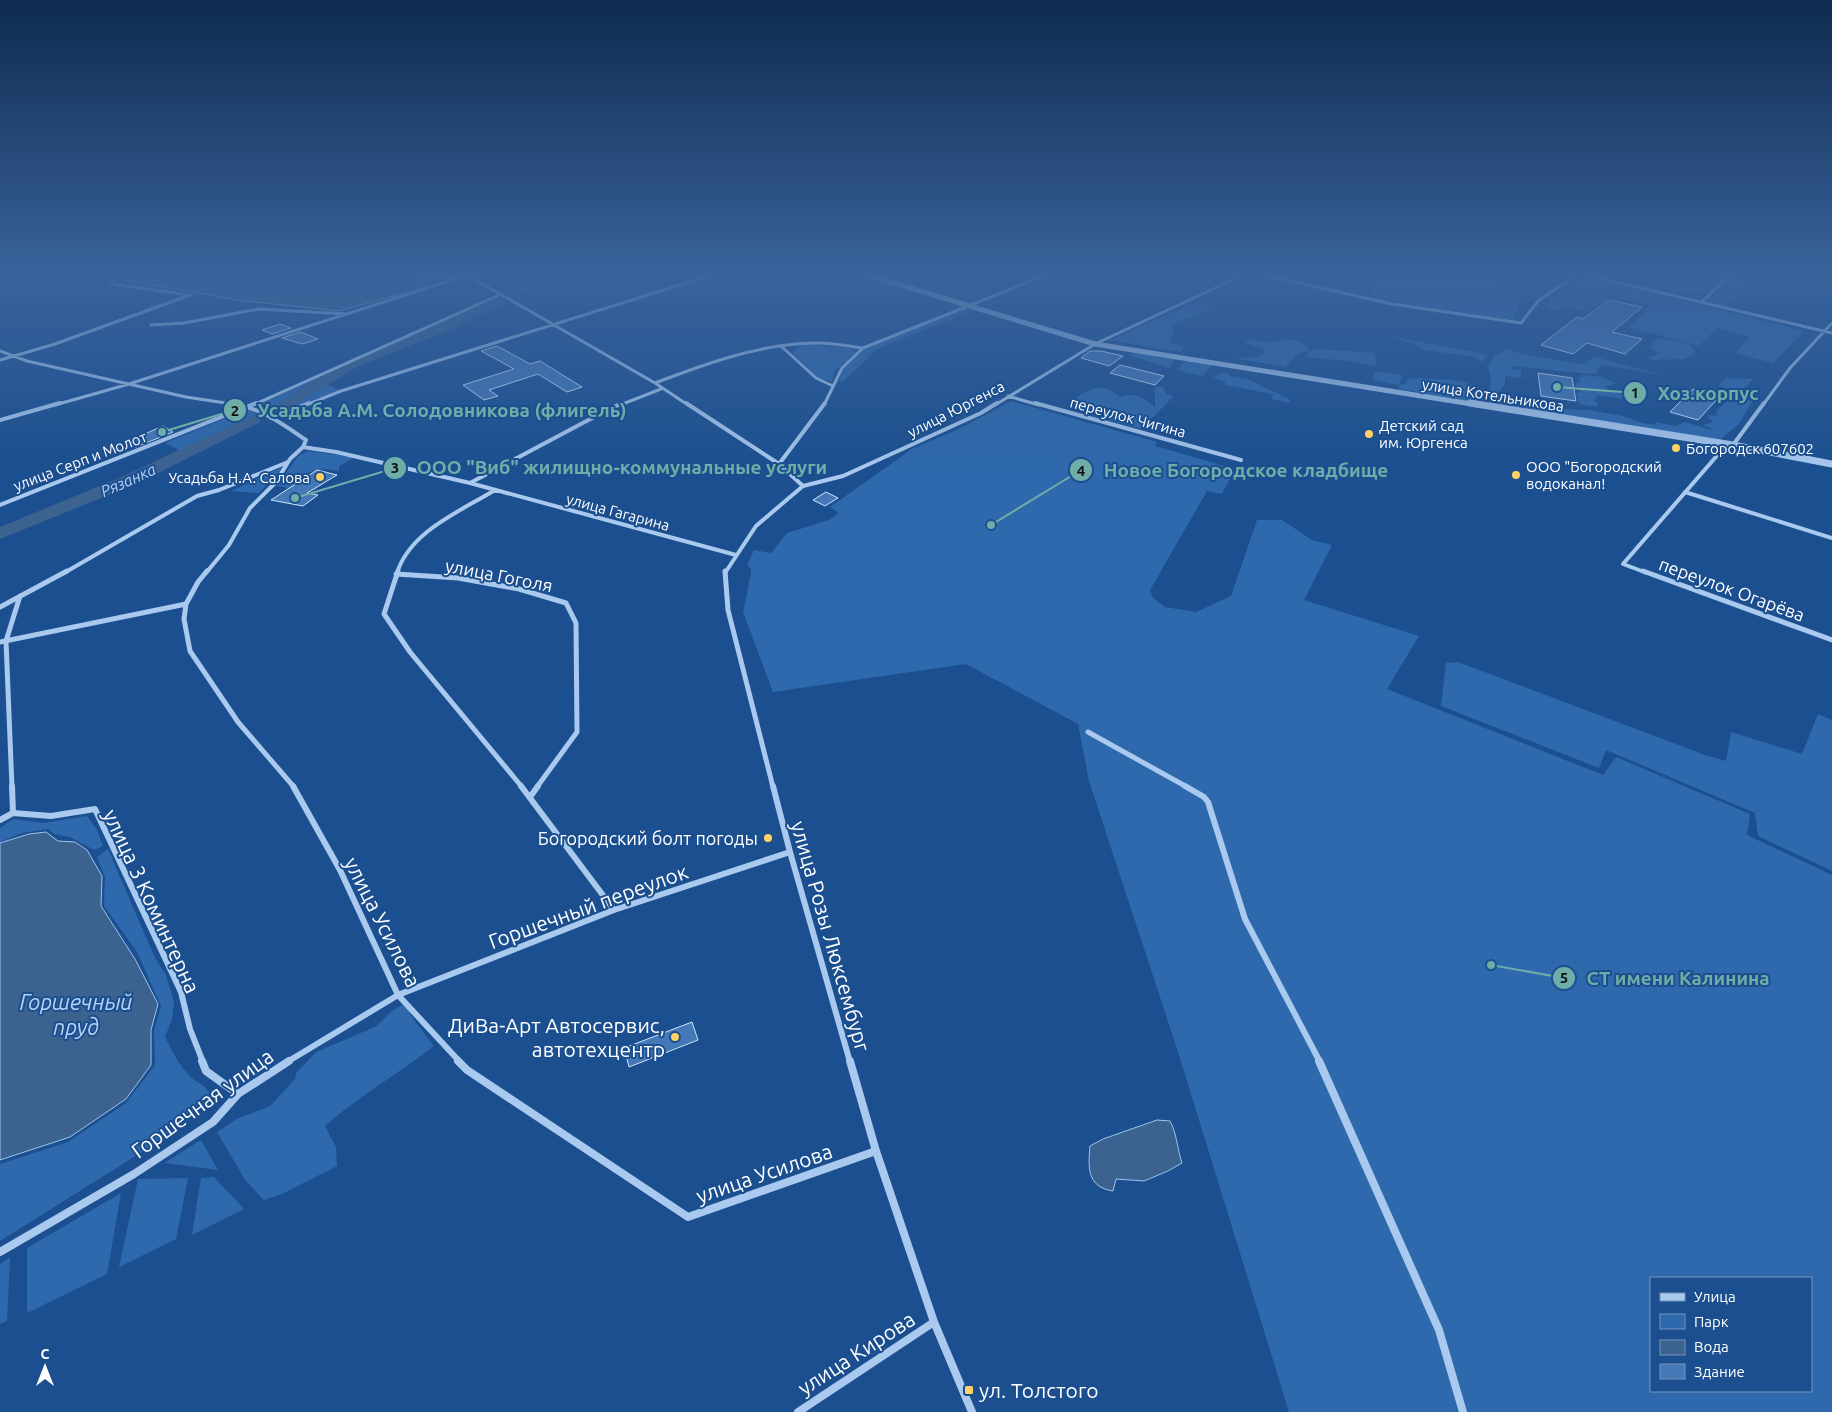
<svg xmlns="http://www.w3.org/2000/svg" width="1832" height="1412" font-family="Ubuntu,sans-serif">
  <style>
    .green { fill: #2e69ad; fill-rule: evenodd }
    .water { fill: #3c6290; stroke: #9cc4f0 }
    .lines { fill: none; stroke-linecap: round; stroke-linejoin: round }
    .river { fill: #3c6290; fill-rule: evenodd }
    .building { fill: #4478b7; stroke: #cfe3fa }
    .minor-far4 { stroke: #a9c9ee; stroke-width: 3 }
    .minor-far3 { stroke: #a9c9ee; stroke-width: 4 }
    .minor-far2 { stroke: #a9c9ee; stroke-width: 5 }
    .minor-far1 { stroke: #a9c9ee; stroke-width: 6 }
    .minor { stroke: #a9c9ee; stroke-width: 8 }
    .tertiary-far1 { stroke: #a9c9ee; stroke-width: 5 }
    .tertiary { stroke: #a9c9ee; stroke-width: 7 }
    .poi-dot { fill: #ffd166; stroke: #1b4f8f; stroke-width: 2 }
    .labels { text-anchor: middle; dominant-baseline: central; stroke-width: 4; stroke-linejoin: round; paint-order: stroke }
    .far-street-label { font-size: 15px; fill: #fff; stroke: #1b4f8f }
    .far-poi-label { font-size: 15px; fill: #fff; stroke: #1b4f8f; text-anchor: start }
    .far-water-label { font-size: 16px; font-style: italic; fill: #b5d3f5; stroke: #1b4f8f }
    .street-label { font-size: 18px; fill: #fff; stroke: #1b4f8f }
    .poi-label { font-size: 18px; fill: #fff; stroke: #1b4f8f; text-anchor: end }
    .near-street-label { font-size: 21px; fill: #fff; stroke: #1b4f8f }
    .near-poi-label { font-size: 21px; fill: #fff; stroke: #1b4f8f; text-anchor: end }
    .near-water-label { font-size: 22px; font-style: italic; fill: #b5d3f5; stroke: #1b4f8f }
    .leader { fill: none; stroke: #6fada8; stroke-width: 2 }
    .callout-dot { fill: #6fada8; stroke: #1b4f8f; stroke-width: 2 }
    .mark-label { font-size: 15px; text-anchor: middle; font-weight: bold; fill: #111 }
    .callout-label { font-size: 19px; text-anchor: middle; font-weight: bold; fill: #6fada8; stroke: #1b4f8f; stroke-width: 4; stroke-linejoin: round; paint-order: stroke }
  </style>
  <rect width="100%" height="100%" fill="#1b4f8f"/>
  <path class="green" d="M1376 273H1445L1528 285 1513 320 1436 310 1370 297Z
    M1581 273H1596L1595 274 1671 293 1683 283 1711 291C1696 298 1691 288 1677 291L1674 296Z
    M1696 273H1729L1717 285 1689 278Z
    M1734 273H1764L1755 280 1741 277 1754 281 1740 293 1722 289 1739 294 1724 306 1706 302Z
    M1583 276 1804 331 1773 363 1735 353 1750 337 1717 328 1699 346 1629 327 1651 306 1610 296 1597 307 1584 302 1580 304 1590 308 1581 310 1567 306 1559 311 1546 308 1549 302Z
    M497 297 506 303 382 352V353L323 382 340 390 279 412H275L268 406 258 405Z
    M1193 303 1207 306 1211 310 1172 324 1174 330 1169 342 1184 347 1181 352 1110 340Z
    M964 307 972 311 879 348 842 382 839 381 844 368 866 347Z
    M1386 335 1488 355 1481 362 1475 357 1425 350 1411 343Z
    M1660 338 1688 344 1694 348 1695 353 1684 359 1651 360 1648 358 1659 353 1651 349 1652 343Z
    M1249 339C1254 340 1260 342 1265 342 1284 343 1295 333 1311 351L1298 353 1285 367 1233 358 1255 357 1265 354V349L1245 343Z
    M804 344 851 348 856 353 834 371 832 382 818 377 793 354 797 348Z
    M1315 349 1374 353 1377 367 1349 361 1305 357Z
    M1509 349 1519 353 1581 364 1595 357 1663 375 1603 365 1597 368V373L1590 374 1512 366V369L1521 370V378L1505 376V384L1497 393 1503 400 1555 409 1588 410 1623 416 1642 423 1656 425 1655 422 1675 426 1685 422 1715 431 1703 425 1714 422 1709 419 1708 415 1717 416 1716 411 1729 400H1753L1739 424 1718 441 1489 404 1491 377 1488 365 1493 359 1492 356Z
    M1134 352 1175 358V360L1170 368 1131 356Z
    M1187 360 1213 364 1203 376 1176 370Z
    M1375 371 1402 375 1399 385 1372 380Z
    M1223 372 1228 373 1229 376 1248 379 1291 400 1290 403 1272 399 1273 394 1225 385V381L1213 378Z
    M1582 375C1594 376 1605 376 1616 384L1605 386 1608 390 1638 400 1634 401 1597 395 1596 399 1593 400 1598 403 1597 407 1579 404 1577 393 1582 392 1577 389 1576 383 1581 381 1577 378 1582 377Z
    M1419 378C1437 381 1470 376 1482 393L1479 401H1468L1399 389 1398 386 1406 383 1408 379Z
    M1726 378 1754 379 1740 392 1718 386Z
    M1155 387H1163L1166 394 1174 396 1141 429 1105 419 1110 414 1107 411 1072 402C1086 389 1104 381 1120 397 1136 392 1142 397 1155 407Z
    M1011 401 1157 442 1155 446 1235 469 1222 494 1207 491 1150 590 1153 598 1165 607 1196 612 1231 596 1257 520H1282L1312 540 1332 545 1304 600 1419 636 1387 689 1603 775 1616 757 1750 814 1747 835 1832 875V1412H1289L1179 1055 1089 781 1078 724 966 664 773 692 743 612 751 573V568L747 565 754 550 771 553 787 533 829 520 839 513 830 507 912 449 961 428ZM1651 1278H1811V1391H1651Z
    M251 408 257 414 248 421 174 457 163 468 123 487 0 539V529L131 474 179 450 165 443Z
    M309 451 351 457 352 459 339 466V471C327 469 309 466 302 480L321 485 315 490 304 491 277 486 298 456Z
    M285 466 259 493 231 491Z
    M1458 662 1705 755 1726 761 1731 732 1802 754 1818 714 1832 720V871L1758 836 1755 813 1606 750 1599 768 1441 706 1446 663Z
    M87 816 97 830 103 846 94 850 70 837 54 834 48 829 22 833 0 842V828L13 819 44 823Z
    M108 849 155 958 166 975 174 1002 172 1019 165 1037C171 1050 178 1063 188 1074 199 1087 205 1080 212 1100L169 1135 0 1241V1164L68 1142 126 1103 155 1065 154 1031 161 1006 137 952 104 906 105 877 97 857Z
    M405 1004 413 1019 434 1046C398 1074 359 1096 325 1126L336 1147 337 1166 282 1194 264 1200 245 1180 217 1132 237 1119 270 1106 295 1079 296 1073 316 1052 377 1026 393 1010Z
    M201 1140 218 1170 164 1163Z
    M214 1177 244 1209 192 1235 201 1178Z
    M188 1178 176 1239 119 1267 138 1179Z
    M121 1193 107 1274 27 1313V1248Z
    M10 1257 7 1321 0 1324V1264Z"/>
  <path class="water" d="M131 273H389L430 279 425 286 413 291 339 311 237 300 125 280 129 278 127 277Z
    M46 832 58 841 75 842 87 850 102 876 101 906 135 959 158 1004 151 1030V1065L126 1099 70 1137 0 1160V843L29 834Z
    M1157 1120 1170 1121C1177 1134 1177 1148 1182 1163L1168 1171 1144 1181 1116 1179 1113 1191C1087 1187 1088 1168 1090 1146L1103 1139Z"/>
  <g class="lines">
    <path class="river" d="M550 273H571L569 275 550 280 517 296H509L507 293 542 274Z
      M496 298 500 299 502 302 500 305 454 328 357 367 286 410H276L273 407 308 383 347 361 444 322Z
      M253 415 258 417 261 420 258 423 136 484 0 539V527L124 476Z"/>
  </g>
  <path class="building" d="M1609 300 1642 307 1612 332 1642 339 1625 354 1587 343 1573 354 1541 345 1577 317 1583 319Z
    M280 324 291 328 272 334 262 330Z
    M301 332 318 339 302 344 282 338Z
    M497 346 530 364 540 361 582 387 567 392 538 374 489 390 498 396 484 400 463 385 514 369 481 351Z
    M1090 351H1101L1123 356 1109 366 1081 358Z
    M1120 365 1164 376 1155 385 1110 373Z
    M1538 373 1572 378 1576 401 1541 396Z
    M1693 389 1720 396 1698 420 1670 412Z
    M163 426 173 432 136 447 126 442Z
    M317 470 337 475 307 493 318 495 303 506 271 500Z
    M826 492 838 498 825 506 813 500Z
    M692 1022 698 1040 629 1067 624 1048Z"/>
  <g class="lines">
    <path class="minor-far4" d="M115 273 111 280 113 284 189 295
      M415 273 454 279
      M1255 273 1392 304 1521 323 1539 300 1569 280 1576 273
      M1577 273 1832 333
      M467 275 655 383 688 405
      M1702 302 1731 273
      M151 325 184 323 259 309 346 314
      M781 346 816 378 833 386
      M0 351 27 361 186 397 239 405
      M0 360 55 344 190 295
      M655 383C705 364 759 344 814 343 830 342 847 346 863 348
      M1008 396 1039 405
      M55 405 129 384 474 273
      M253 405 499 295
      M306 405 341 391 718 273
      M620 405 661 389
      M824 405 842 368 863 348 1051 273
      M995 405 1095 344 1247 273
      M1763 405 1790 368 1832 323"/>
    <path class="minor-far3" d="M231 403C261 408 281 423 306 440L303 447 336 452 470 483 736 555
      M686 403 779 464 803 486
      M1035 403 1241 460
      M271 418 309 403
      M0 420 60 403
      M779 464 825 403
      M470 483 611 408 623 403
      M1685 492 1832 538
      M0 505 256 403
      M64 573 197 496 219 490 288 462
      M206 573 229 545 250 508 276 482 290 459 303 447
      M397 573C410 531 461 511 495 490
      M725 573 756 526 803 486 843 476 981 413 997 403
      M1647 573 1623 564 1721 451 1733 445 1764 403"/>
    <path class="minor-far2" d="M207 571 198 582 186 604 184 619 190 651 238 722 294 787
      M398 571 384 614 410 652 522 787
      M725 571 728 610 773 787
      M1643 571 1832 640
      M396 574 458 578 519 589 566 603 576 623 577 732 537 787
      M0 607 67 571
      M0 642 186 604
      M1088 732 1187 787
      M12 787 6 641 20 596"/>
    <path class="minor-far1" d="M293 786 340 870 398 995 460 1062
      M521 786 614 910
      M773 786 790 852 850 1062
      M1185 786 1204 797 1208 802 1245 919 1320 1062
      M530 797 538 786
      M13 813 51 816 95 809 181 992 190 1029 203 1062
      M0 820 13 813 12 786
      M287 1062 398 995 614 910 790 852"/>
    <path class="minor" d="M202 1061 206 1071 238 1094
      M458 1061 467 1070 688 1217 876 1151
      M850 1061 876 1151 934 1322 972 1412
      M1319 1061 1439 1330 1463 1412
      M0 1252 134 1174 213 1122 238 1094 289 1061
      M798 1412 934 1322"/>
    <path class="tertiary-far1" d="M861 273 1095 344 1478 405"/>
    <path class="tertiary" d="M1470 403 1733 445 1832 464"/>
  </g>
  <linearGradient id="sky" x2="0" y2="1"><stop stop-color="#0f2b4f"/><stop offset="0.58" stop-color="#39639b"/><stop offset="1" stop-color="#39639b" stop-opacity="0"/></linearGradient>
  <rect width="1832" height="470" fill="url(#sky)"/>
  <g class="poi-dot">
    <circle cx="1369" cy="434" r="5"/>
    <circle cx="1676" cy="448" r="5"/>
    <circle cx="1516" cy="475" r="5"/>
    <circle cx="320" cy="477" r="5"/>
    <circle cx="768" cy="838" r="5"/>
    <circle cx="675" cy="1037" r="5"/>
    <rect x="964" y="1385" width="10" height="10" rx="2.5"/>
  </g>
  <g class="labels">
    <g class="far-street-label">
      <text transform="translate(1493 395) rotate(9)">улица Котельникова</text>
      <text transform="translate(956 409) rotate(-27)">улица Юргенса</text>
      <text transform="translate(1128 417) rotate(15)">переулок Чигина</text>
      <text transform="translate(80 461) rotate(-21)">улица Серп и Молот</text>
      <text transform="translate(618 512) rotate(15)">улица Гагарина</text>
    </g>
    <g class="far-poi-label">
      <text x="1379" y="425">Детский сад<tspan x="1379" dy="17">им. Юргенса</tspan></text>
      <text x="1686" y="448">Богородск 607602</text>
      <text x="1526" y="466">ООО "Богородский<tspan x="1526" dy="17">водоканал!</tspan></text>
      <text x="310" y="477" text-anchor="end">Усадьба Н.А. Салова</text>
    </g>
    <g class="far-water-label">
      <text transform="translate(128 480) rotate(-24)">Рязанка</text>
    </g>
    <g class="street-label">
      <text transform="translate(499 575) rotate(11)">улица Гоголя</text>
      <text transform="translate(1732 589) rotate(20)">переулок Огарёва</text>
    </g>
    <g class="poi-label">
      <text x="758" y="838">Богородский болт погоды</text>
    </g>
    <g class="near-street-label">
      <text transform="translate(152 901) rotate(65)">улица 3 Коминтерна</text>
      <text transform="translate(588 906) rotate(-20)">Горшечный переулок</text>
      <text transform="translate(383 922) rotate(63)">улица Усилова</text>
      <text transform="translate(831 936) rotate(74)">улица Розы Люксембург</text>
      <text transform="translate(202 1103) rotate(-36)">Горшечная улица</text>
      <text transform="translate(764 1173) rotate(-19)">улица Усилова</text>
      <text transform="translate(856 1353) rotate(-33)">улица Кирова</text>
    </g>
    <g class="near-poi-label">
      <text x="665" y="1025">ДиВа-Арт Автосервис,<tspan x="665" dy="24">автотехцентр</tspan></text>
      <text x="979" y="1390" text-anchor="start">ул. Толстого</text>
    </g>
    <g class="near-water-label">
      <text x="76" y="1001">Горшечный<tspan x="76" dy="25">пруд</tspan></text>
    </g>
  </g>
  <path class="leader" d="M1557 387L1635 393M162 432L235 410M295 498L395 468M991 525L1081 470M1491 965L1564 978"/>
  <g class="callout-dot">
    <circle cx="1557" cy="387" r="5"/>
    <circle cx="162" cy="432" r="5"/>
    <circle cx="295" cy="498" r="5"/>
    <circle cx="991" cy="525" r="5"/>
    <circle cx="1491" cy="965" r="5"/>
    <circle cx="1635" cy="393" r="12"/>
    <circle cx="235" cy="410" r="12"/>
    <circle cx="395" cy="468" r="12"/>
    <circle cx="1081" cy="470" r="12"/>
    <circle cx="1564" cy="978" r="12"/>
  </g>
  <g class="mark-label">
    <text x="1635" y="398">1</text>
    <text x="235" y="416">2</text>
    <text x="395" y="473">3</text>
    <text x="1081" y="476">4</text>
    <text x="1564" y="983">5</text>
  </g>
  <g class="callout-label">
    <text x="1708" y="400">Хоз.корпус</text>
    <text x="442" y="417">Усадьба А.М. Солодовникова (флигель)</text>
    <text x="622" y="474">ООО "Виб" жилищно-коммунальные услуги</text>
    <text x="1246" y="477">Новое Богородское кладбище</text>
    <text x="1678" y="985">СТ имени Калинина</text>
  </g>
  <rect x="1650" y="1277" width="162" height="115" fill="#1b4f8f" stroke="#7695bc"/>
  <rect x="1660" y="1293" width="25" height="8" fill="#a9c9ee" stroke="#7695bc"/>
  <text x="1694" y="1302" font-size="15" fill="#ffffff">Улица</text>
  <rect x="1660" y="1314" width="25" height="15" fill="#2e69ad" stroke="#7695bc"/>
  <text x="1694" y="1327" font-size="15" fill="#ffffff">Парк</text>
  <rect x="1660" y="1340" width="25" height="15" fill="#3c6290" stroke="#7695bc"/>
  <text x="1694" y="1352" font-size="15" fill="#ffffff">Вода</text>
  <rect x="1660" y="1364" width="25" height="15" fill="#4478b7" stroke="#7695bc"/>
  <text x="1694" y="1377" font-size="15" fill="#ffffff">Здание</text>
  <g transform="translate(45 1367)" stroke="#1b4f8f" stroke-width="4" paint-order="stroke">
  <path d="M0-4L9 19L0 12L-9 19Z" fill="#ffffff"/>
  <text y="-8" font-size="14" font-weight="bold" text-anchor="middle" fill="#ffffff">С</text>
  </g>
</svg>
